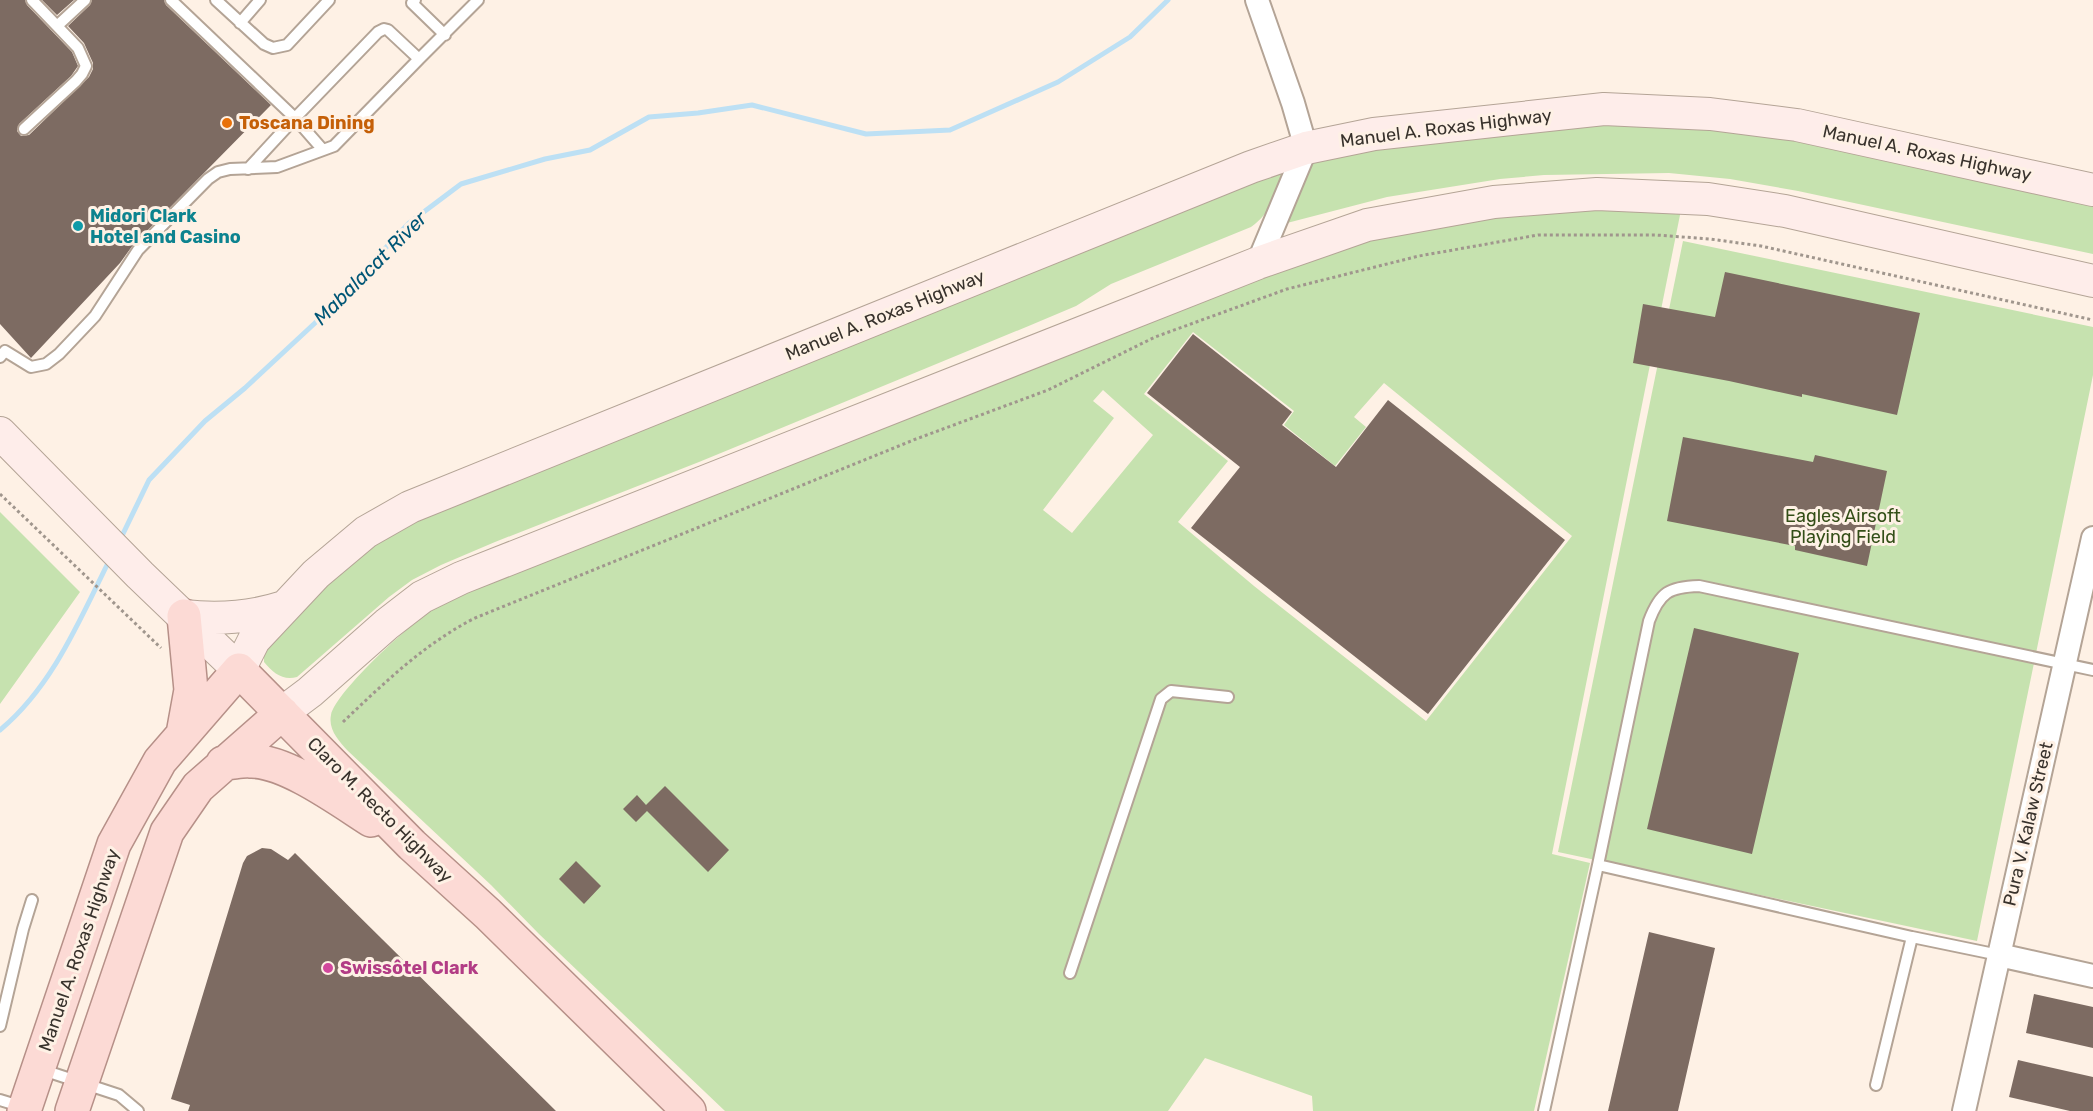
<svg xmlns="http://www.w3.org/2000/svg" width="2093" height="1111" font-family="Rubik,sans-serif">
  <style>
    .green { fill: #c6e2af; fill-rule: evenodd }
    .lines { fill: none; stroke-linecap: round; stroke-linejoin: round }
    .stream { stroke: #bde0f4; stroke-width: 5 }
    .building { fill: #7d6b62 }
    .service-casing { stroke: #b4a496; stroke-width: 14 }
    .minor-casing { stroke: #b4a496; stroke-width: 26 }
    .secondary-casing { stroke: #b4a496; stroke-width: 34 }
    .primary-casing { stroke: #b69088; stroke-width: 36 }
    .path { stroke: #a0968d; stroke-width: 3; stroke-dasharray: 3 3; stroke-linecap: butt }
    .service { stroke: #fff; stroke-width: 10 }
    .minor { stroke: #fff; stroke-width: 22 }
    .secondary { stroke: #feedea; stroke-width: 32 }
    .primary { stroke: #fcdad5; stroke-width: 33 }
    .food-dot { fill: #e8710a; stroke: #fef1e5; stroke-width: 2 }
    .culture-dot { fill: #0f9aa8; stroke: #fef1e5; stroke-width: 2 }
    .hotel-dot { fill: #d1479c; stroke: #fef1e5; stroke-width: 2 }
    .labels { text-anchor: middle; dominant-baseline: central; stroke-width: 6; stroke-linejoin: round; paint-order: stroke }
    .food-label { font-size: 18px; font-weight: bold; fill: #c56008; stroke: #fef1e5; text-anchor: start }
    .street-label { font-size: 18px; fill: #38322c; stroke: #fef1e5 }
    .culture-label { font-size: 18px; font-weight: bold; fill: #0d838f; stroke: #fef1e5; text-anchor: start }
    .park-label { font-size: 18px; fill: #334e17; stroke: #fef1e5 }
    .hotel-label { font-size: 18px; font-weight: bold; fill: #b23c85; stroke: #fef1e5; text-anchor: start }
    .water-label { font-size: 20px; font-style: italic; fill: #005676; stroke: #fef1e5 }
  </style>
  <rect width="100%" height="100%" fill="#fef1e5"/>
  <path class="green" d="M1523 122 1734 124 2093 198V254L1798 191 1730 179 1669 173 1544 175 1500 179 1387 197 1287 223 1310 162Z
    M1287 166C1279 189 1272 212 1251 227L1111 284 1076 306 1031 325 699 462 495 542 441 565 412 580 389 597 297 677C283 681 273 673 264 662V652L289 622 376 536Z
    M1558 207 1681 210 1552 854 1590 863 1534 1111H1313L1312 1096 1205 1058 1168 1111H725L539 934 491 885 348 751C339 741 328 730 331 715 336 691 414 620 437 606 447 600 460 596 471 591L1186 306 1376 236ZM1193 332 1294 411 1284 425 1335 466 1366 427 1354 417 1384 383 1572 536 1426 721 1254 586 1178 522 1228 461 1144 394ZM1103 390 1153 435 1072 533 1043 510 1114 418 1093 401Z
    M1683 241 2093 327V375L1977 941 1558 852Z
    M0 512 80 592 0 704Z"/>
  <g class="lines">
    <path class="stream" d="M120 540 149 480 205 421 245 388 315 323 409 223 461 184 545 159 590 150 649 117 698 113 752 105 866 134 950 130 1058 82 1130 37 1168 0
      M0 730C53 686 80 619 110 559"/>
  </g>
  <path class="building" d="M0 0H25L27 5 72 52 78 66 71 76 19 124 17 131 21 136 29 135 89 77 93 69V63L84 43 68 26 90 5 92 0H164L166 5 271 105 133 245 120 263 31 358 0 324Z
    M42 0H74L57 15Z
    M1725 272 1920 313 1897 415 1802 394V397L1729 381 1633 363 1643 304 1715 317Z
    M1193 334 1292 412 1282 425 1336 467 1388 400 1565 540 1428 714 1191 528 1240 467 1147 393Z
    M1683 437 1813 462 1815 455 1887 471 1867 566 1795 550V546L1667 521Z
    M1694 628 1799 653 1752 854 1647 829Z
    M665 786 729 850 708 872 647 811 636 822 623 809 637 795 646 805Z
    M262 848 271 849 288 860 295 853 556 1111H188L190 1105 171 1099 243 863 247 856Z
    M576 861 601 886 584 904 559 879Z
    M1649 932 1715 948 1678 1111H1608Z
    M2034 994 2093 1007V1048L2026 1033Z
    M2018 1060 2093 1077V1111H2070L2009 1097Z"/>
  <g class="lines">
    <g class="service-casing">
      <path id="service" d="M32 0 57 26 85 0
        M171 0 295 118 378 32 384 29 388 30 419 59 478 0
        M216 0 264 44 273 48 287 45 329 0
        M415 0 412 3 445 35
        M240 23 260 0
        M24 129 76 81 82 74 86 66 78 48 57 26
        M248 169 295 118 323 150
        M0 357 5 351 31 367 46 364 59 354 95 316 138 250 208 179 218 172 230 169 277 167 334 146 419 59
        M1598 865 1649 621C1660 592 1669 587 1699 586L2093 670
        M1070 973 1161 699 1171 691 1228 697
        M0 1026 23 929 32 900
        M40 1069 119 1095 138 1111
        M1876 1085 1912 937 1999 955
        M0 1100 23 1107
        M1544 1111 1598 865 1912 937"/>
    </g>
    <g class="minor-casing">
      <path id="minor" d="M1257 0 1293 103 1306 148 1258 263
        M1999 955 2093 976
        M1964 1111 2093 538"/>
    </g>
    <g class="secondary-casing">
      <path id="secondary" d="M0 433 140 575 239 670 254 640 316 574 366 532 410 507 1251 167 1306 148 1374 134 1604 109 1710 114 1797 125 2093 190
        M184 616C219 620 250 618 284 607
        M282 713 310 692 387 624 422 597 461 578 1258 263 1367 225 1494 202 1597 194 1708 199 1785 211 2093 281"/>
    </g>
    <g class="primary-casing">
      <path id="primary" d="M183 734 191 690 184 616
        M223 763C232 763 242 760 251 761 287 761 341 801 371 820
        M24 1111 114 844 160 761 239 670 412 845 488 914 689 1111
        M72 1111 167 832 198 787 282 713"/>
    </g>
    <path class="path" d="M0 494 161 648
      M343 722C384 683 424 644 475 618L916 439 1048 390 1155 337 1287 289 1419 256 1538 235H1656L1710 239 1761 246 2093 320"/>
    <use href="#service" class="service"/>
    <use href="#minor" class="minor"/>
    <use href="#secondary" class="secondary"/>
    <use href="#primary" class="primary"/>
  </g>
  <circle class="food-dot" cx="227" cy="123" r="6"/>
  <circle class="culture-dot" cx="78" cy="226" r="6"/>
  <circle class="hotel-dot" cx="328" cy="968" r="6"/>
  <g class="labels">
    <g class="food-label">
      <text x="239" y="123">Toscana Dining</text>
    </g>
    <g class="street-label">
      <text transform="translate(1446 128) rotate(-7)">Manuel A. Roxas Highway</text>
      <text transform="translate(1927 153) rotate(12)">Manuel A. Roxas Highway</text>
      <text transform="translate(885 315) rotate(-22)">Manuel A. Roxas Highway</text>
      <text transform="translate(380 810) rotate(45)">Claro M. Recto Highway</text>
      <text transform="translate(2028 824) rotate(-77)">Pura V. Kalaw Street</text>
      <text transform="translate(79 950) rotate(-71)">Manuel A. Roxas Highway</text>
    </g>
    <g class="culture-label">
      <text x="90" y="216">Midori Clark<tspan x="90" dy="21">Hotel and Casino</tspan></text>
    </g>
    <g class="park-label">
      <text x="1843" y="516">Eagles Airsoft<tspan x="1843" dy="21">Playing Field</tspan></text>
    </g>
    <g class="hotel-label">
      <text x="340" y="968">Swissôtel Clark</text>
    </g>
    <g class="water-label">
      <text transform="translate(370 268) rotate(-45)">Mabalacat River</text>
    </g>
  </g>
</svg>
